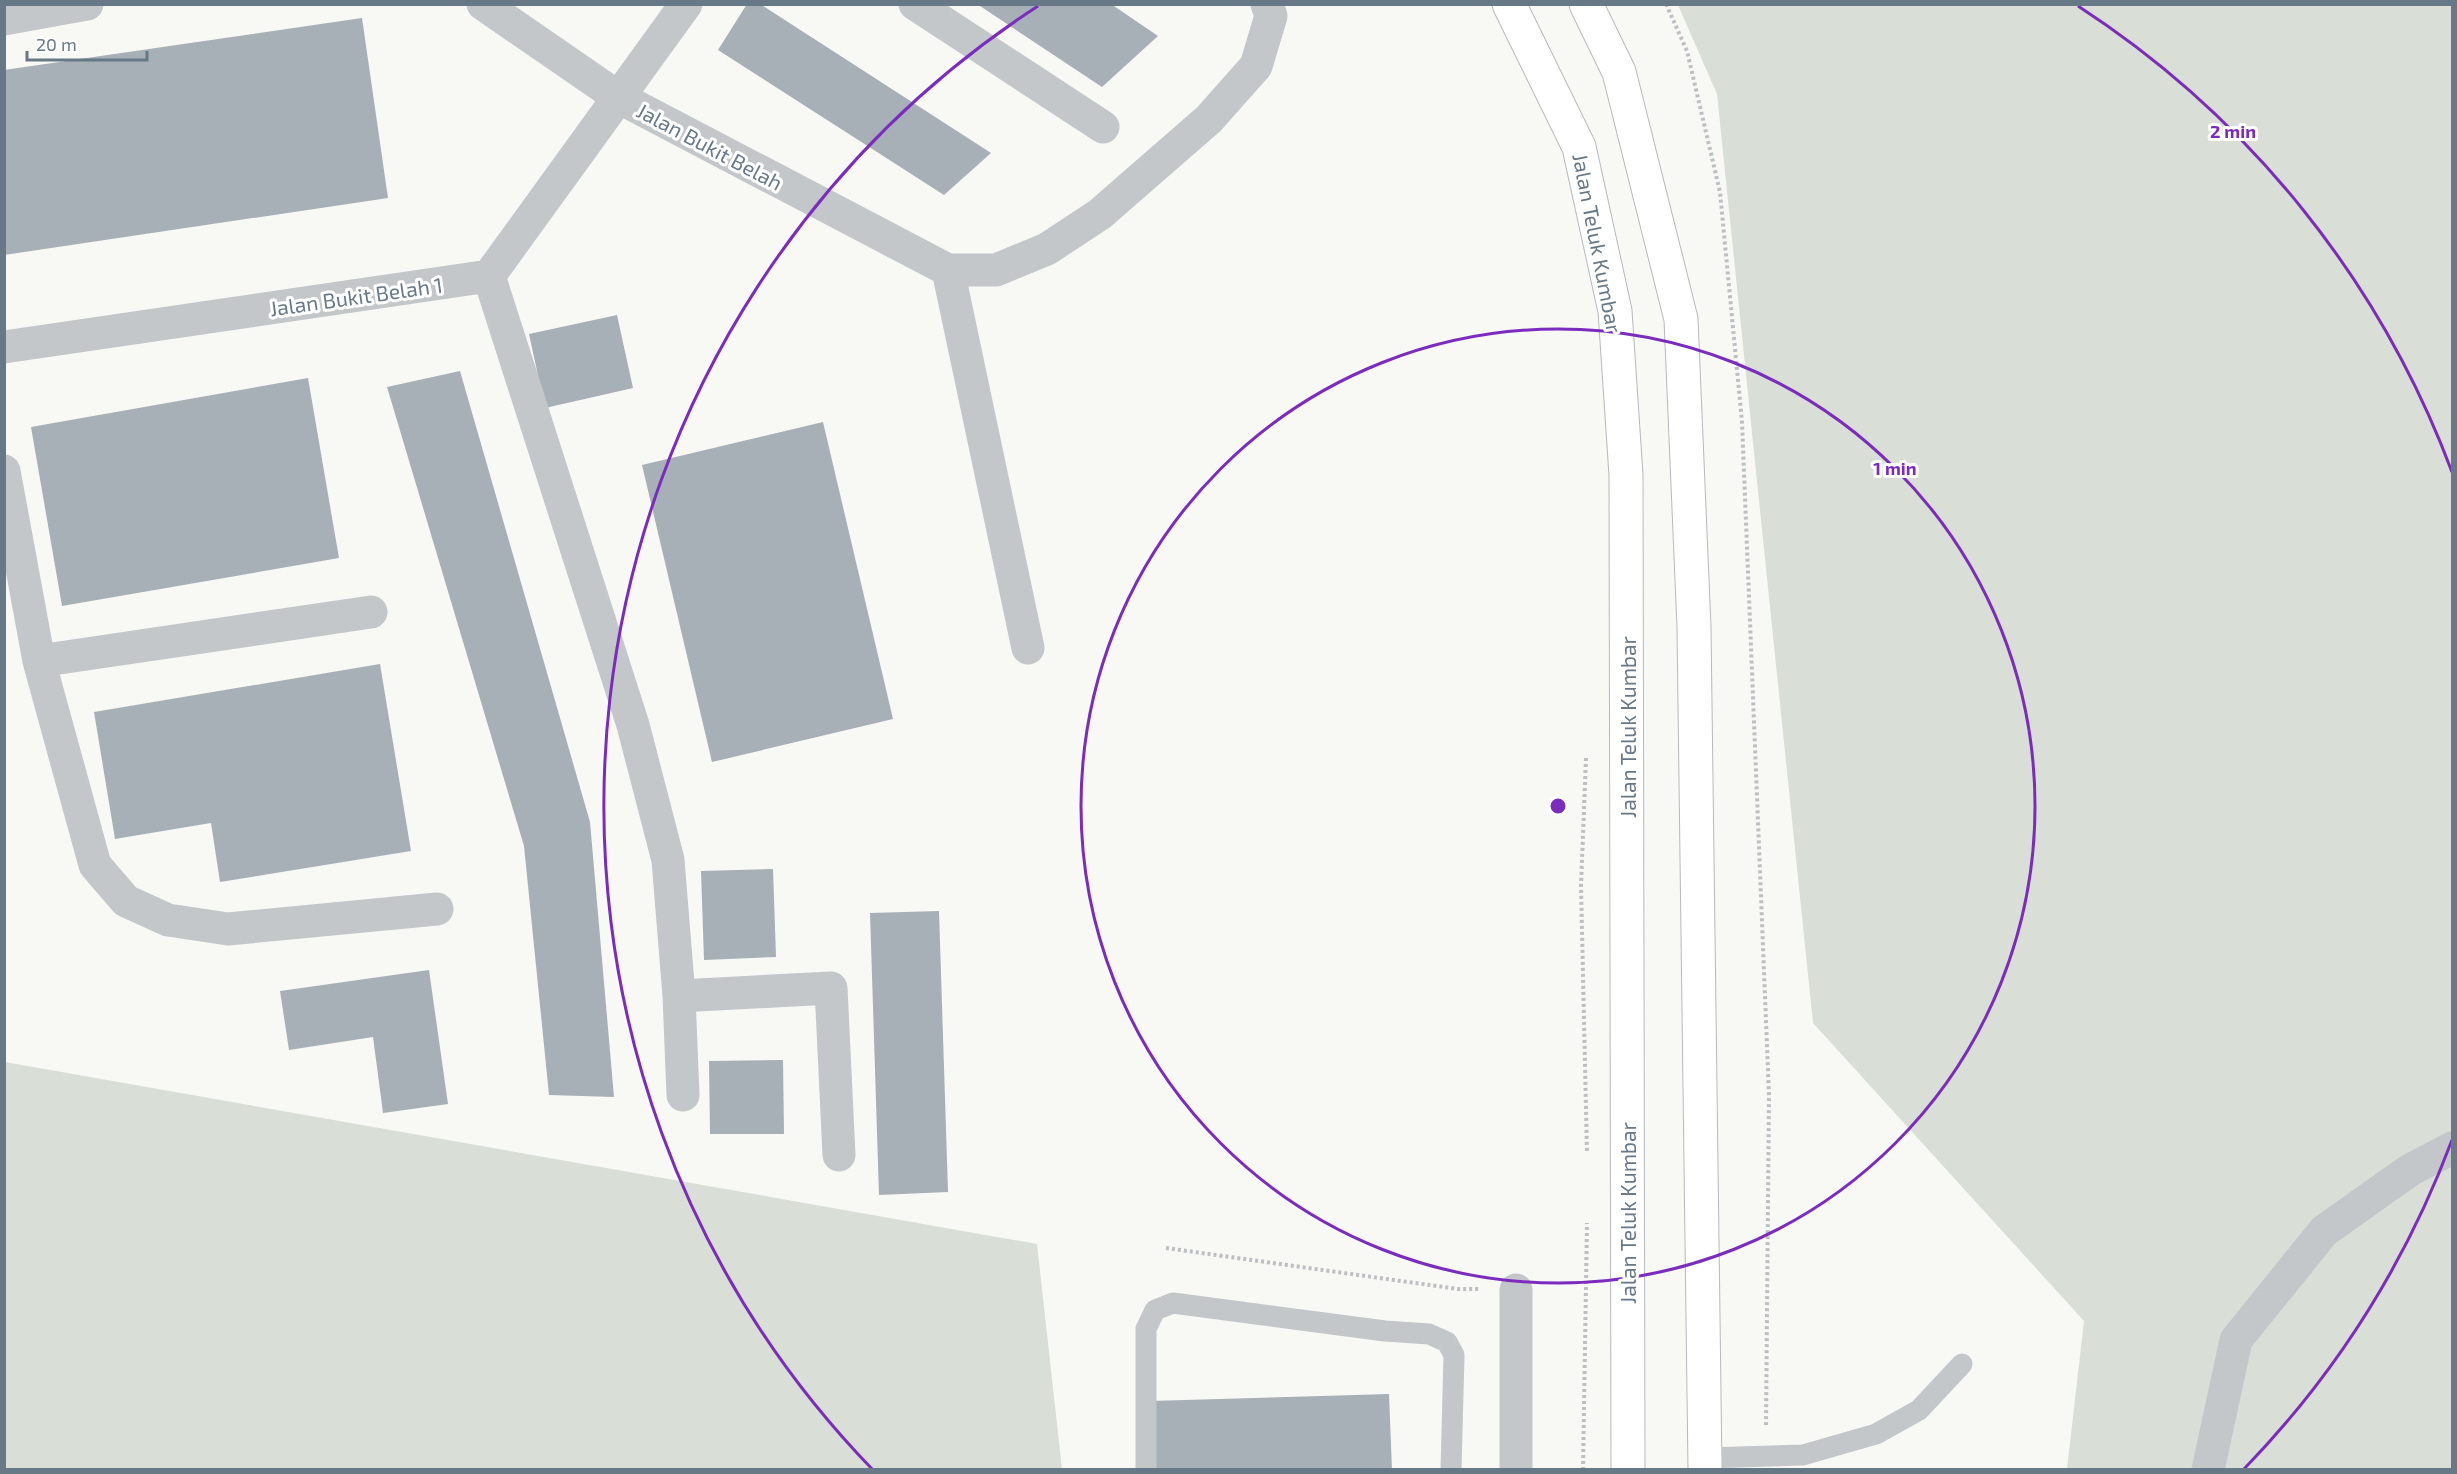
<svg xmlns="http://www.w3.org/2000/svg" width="2457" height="1474" font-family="'Exo 2',sans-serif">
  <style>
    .green { fill: #d9dfd6 }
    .building { fill: #a7b0b6 }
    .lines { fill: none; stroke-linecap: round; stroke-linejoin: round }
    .trunk-casing { stroke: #b6babd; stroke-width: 35 }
    .path { stroke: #bdbfc2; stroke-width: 4; stroke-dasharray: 3 3; stroke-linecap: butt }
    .service { stroke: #c3c7ca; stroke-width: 21 }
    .minor { stroke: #c3c7ca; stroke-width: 33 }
    .trunk { stroke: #fff; stroke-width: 33 }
    .ring { fill: none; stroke: #7b2cbf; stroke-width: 3 }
    .labels { text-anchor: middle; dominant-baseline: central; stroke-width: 6; stroke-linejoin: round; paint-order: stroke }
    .street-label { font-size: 21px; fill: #677886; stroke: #fff }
    .centre { fill: #7b2cbf; stroke: #fff; stroke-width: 3 }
    .ring-label { font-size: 18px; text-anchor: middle; font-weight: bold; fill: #7b2cbf; stroke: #fff; stroke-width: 6; stroke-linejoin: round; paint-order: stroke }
  </style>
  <rect width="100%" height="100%" fill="#f8f8f5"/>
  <path class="green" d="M1678 5H2452V1469H2067L2084 1321 1813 1023 1717 94Z
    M5 1062 1037 1244 1062 1469H5Z"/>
  <path class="building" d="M747 4H760L991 153 944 195 718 50Z
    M977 4H1111L1158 36 1102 87Z
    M362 18 388 198 4 255V70Z
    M617 315 633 388 545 408 529 334Z
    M460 371 590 822 614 1097 549 1095 524 846 387 387Z
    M308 378 339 558 62 606 31 427Z
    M823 422 893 719 712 762 642 465Z
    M380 664 411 851 220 882 211 823 115 839 94 712Z
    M773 869 776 957 704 960 701 871Z
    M939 911 948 1192 879 1195 870 913Z
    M429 970 448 1104 383 1113 373 1037 289 1050 280 991Z
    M783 1060 784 1134H710L709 1061Z
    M1389 1394 1392 1470H1153L1150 1401Z"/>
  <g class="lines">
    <g class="trunk-casing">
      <path id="trunk" d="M1509 4 1579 147 1615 311 1626 475 1628 1470
        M1586 4 1619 72 1681 319 1694 627 1705 1470"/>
    </g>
    <path class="path" d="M1666 4 1687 51 1720 192 1742 422 1769 1096 1766 1425
      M1586 758 1581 886 1587 1153
      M1166 1248 1458 1289H1481
      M1583 1470 1587 1223"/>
    <path class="service" d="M1704 1458 1803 1455 1876 1434 1919 1410 1962 1364
      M1146 1470V1329L1155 1310 1173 1303 1385 1331 1429 1334 1447 1342 1454 1355 1451 1470"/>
    <path class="minor" d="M483 4 618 97 948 270H996L1047 249 1100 214 1209 119 1256 66 1271 16 1267 4
      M915 4 1103 127
      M4 19 87 4
      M948 270 1028 648
      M489 276 633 725 668 860 679 996 683 1095
      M4 347 489 276 686 4
      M4 471 39 661 95 865 126 901 168 920 228 929 437 909
      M39 661 371 612
      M679 996 831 988 839 1155
      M1516 1470V1290
      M2208 1470 2236 1340 2324 1231 2410 1170 2452 1148"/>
    <use href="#trunk" class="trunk"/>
  </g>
  <g class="ring">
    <circle cx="1558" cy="806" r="477"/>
    <path d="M2452 1140A954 954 0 0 1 2244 1469M872 1469A954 954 0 0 1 1038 6M2078 6A954 954 0 0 1 2452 472"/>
  </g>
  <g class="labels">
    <g class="street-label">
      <text transform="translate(710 146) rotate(28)">Jalan Bukit Belah</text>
      <text transform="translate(1598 243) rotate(79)">Jalan Teluk Kumbar</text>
      <text transform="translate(356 296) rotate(-8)">Jalan Bukit Belah 1</text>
      <text transform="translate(1627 727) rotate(-90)">Jalan Teluk Kumbar</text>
      <text transform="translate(1627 1213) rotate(-90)">Jalan Teluk Kumbar</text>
    </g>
  </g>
  <circle cx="1558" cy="806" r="9" class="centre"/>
  <g class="ring-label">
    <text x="2233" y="138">2 min</text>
    <text x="1895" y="475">1 min</text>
  </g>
  <rect width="2457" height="1474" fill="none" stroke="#677886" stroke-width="12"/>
  <path d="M27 51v9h120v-9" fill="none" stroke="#677886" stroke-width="3"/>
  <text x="36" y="51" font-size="18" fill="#677886" stroke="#ffffff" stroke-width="4.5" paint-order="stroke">20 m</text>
</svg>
